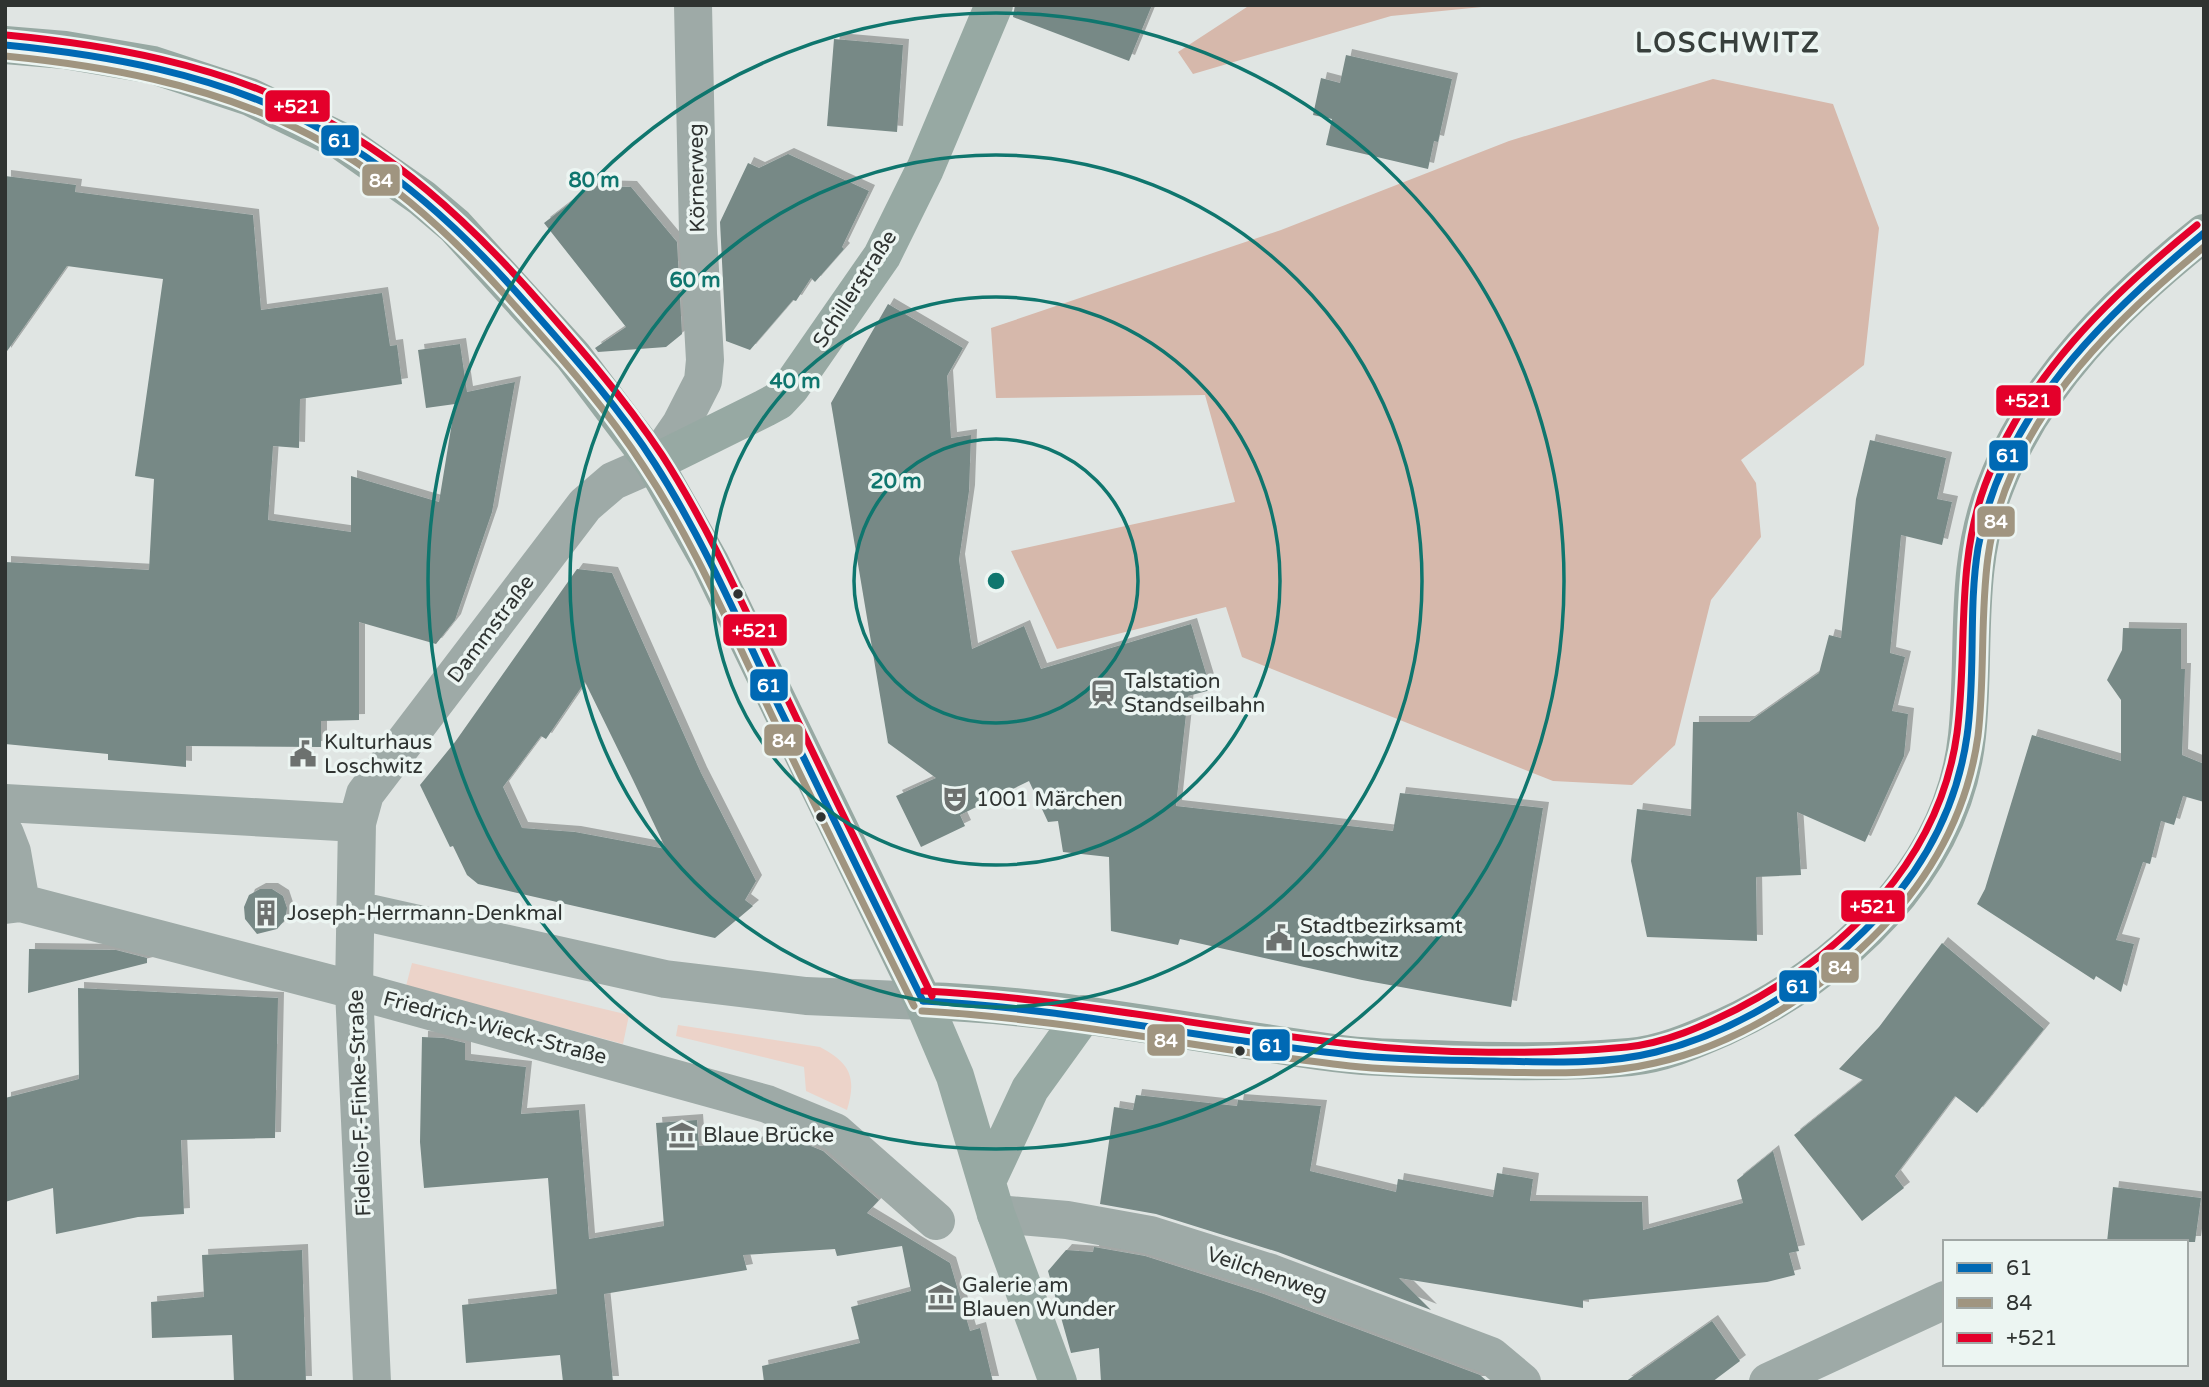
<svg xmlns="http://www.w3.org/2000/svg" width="2209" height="1387" font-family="'Varela Round',sans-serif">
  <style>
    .green { fill: #ecd3c9 }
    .forest { fill: #d6b8ab }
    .building { fill: #778986; fill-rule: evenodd; filter: url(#shadow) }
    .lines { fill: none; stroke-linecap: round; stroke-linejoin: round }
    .street { stroke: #9eaaa7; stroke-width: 38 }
    .secondary { stroke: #97a9a3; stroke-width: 38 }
    .bus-1-casing { stroke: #ecf5f2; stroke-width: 12 }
    .bus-2-casing { stroke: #ecf5f2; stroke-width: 12 }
    .bus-3-casing { stroke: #ecf5f2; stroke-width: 12 }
    .bus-1 { stroke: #0069b4; stroke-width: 7 }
    .bus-2 { stroke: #a09580; stroke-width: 7 }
    .bus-3 { stroke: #e4002b; stroke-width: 7 }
    .ring { fill: none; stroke: #0f766e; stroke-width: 3.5 }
    .bus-dot { fill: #2f3331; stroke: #ecf5f2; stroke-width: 2.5 }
    .labels { text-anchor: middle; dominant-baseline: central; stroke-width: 7; stroke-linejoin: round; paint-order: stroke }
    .street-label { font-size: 21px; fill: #2f3331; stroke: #ecf5f2 }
    .poi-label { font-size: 21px; fill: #2f3331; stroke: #ecf5f2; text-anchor: start }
    .district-label { font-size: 28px; font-weight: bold; letter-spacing: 2px; fill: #383f3c; stroke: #ecf5f2 }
    .centre { fill: #0f766e; stroke: #ecf5f2; stroke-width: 3.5 }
    .ring-label { font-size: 21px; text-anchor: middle; font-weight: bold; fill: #0f766e; stroke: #ecf5f2; stroke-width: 7; stroke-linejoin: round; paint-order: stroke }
    .line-badge { stroke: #ecf5f2; stroke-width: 2.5 }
    .badge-label { font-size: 19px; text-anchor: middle; font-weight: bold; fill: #fff }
  </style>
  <defs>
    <filter id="shadow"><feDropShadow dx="6" dy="-6" stdDeviation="0" flood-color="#0004"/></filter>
  </defs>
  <rect width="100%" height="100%" fill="#e0e5e3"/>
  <path class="green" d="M412 963 629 1015 623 1044 406 986Z
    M678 1025 820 1047C850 1063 857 1077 847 1110L806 1091 804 1067 676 1036Z"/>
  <path class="forest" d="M1250 5H1502L1391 16 1193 74 1178 52Z
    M1713 79 1833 104 1879 228 1864 365 1741 460 1756 483 1761 537 1711 600 1675 745 1632 785 1553 781 1242 657 1226 607 1057 649 1011 551 1235 502 1205 395 996 398 991 328 1281 230 1509 141Z"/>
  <path class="building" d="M1015 5H1152L1129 61 1013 17Z
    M834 39 903 45 897 132 827 126Z
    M1346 55 1452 79 1438 142 1434 141 1428 169 1326 145 1332 119 1313 115 1321 78 1340 83Z
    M788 154 869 191 842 247 844 249 815 282 811 278 796 301 793 300 750 350 726 341 720 222 748 163 759 168Z
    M5 176 76 185 75 192 253 215 261 310 382 293 390 346 397 345 402 384 300 399 299 448 273 446 268 520 351 532V476L439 502 455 404 426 408 418 350 460 344 467 392 515 382 492 512 455 620 436 644 359 622V720L321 721V747L186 746V767L108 760V754L5 744V562L149 570 154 479 135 476 163 279 67 266 5 354Z
    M592 186 631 187 677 242 682 334 666 347 598 352 595 348 626 327 544 223Z
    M888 304 963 348 947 376 951 438 971 435 969 491 959 560 972 649 1024 626 1041 669 1191 624 1211 690 1188 696 1176 806 1393 831 1400 793 1543 808 1511 1007 1362 980 1180 939 1178 945 1111 931 1109 857 1063 852 1058 821 1048 822 1029 781 960 815 965 826 921 847 896 796 936 778 888 743 831 403Z
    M1870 440 1946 458 1937 499 1952 502 1942 545 1901 535 1890 653 1905 657 1892 711 1908 714 1904 756 1865 842 1797 812 1801 875 1756 877 1757 941 1647 937 1631 861 1637 809 1691 816 1693 722H1749L1819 673 1829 635 1841 638 1856 499Z
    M577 569 612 573 701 773 756 881 745 900 753 906 715 938 478 884 467 875 453 846 450 847 420 785 455 742ZM585 682 633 780 666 849 575 832 522 828 503 787 541 736 546 739Z
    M2123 628 2181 629V669H2185L2182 755 2204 764V802L2183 796 2174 825 2161 821 2150 864 2143 862 2116 940 2134 944 2121 992 2096 976 2094 980 1977 904 1985 889 2032 735 2121 761V700L2107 680 2122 650Z
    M260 889H272L283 896 287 908 285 920 277 929 257 934 245 919 244 907 249 895Z
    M1942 943 2044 1029 1977 1113 1955 1096 1895 1176 1904 1188 1862 1221 1794 1135 1863 1080 1839 1069 1879 1027Z
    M29 949 116 950 147 958V963L28 993Z
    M78 988 278 998 275 1138 181 1140 184 1214 138 1217 56 1234 53 1188 5 1202V1098L79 1079Z
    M422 1037 444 1038 465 1043V1060L526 1067 521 1114 579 1110 589 1239 664 1226 656 1123 697 1120 699 1146 796 1140 823 1151 879 1200 867 1213 950 1263 970 1331 980 1328 993 1382H764L762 1366 860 1343 851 1307 911 1291 902 1246 837 1256 835 1249 743 1255 747 1270 604 1294 613 1382H563L560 1355 466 1363 462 1305 557 1294 548 1178 424 1188 420 1142Z
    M1136 1095 1237 1106 1238 1100 1321 1106 1310 1171 1396 1192 1398 1179 1493 1197 1497 1173 1533 1179 1530 1201 1642 1202 1643 1230 1743 1203 1737 1180 1773 1151 1799 1251 1789 1253 1795 1275 1767 1282 1583 1300V1308L1399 1278 1431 1310 1278 1252 1156 1214 1100 1204 1114 1107 1133 1110Z
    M2113 1187 2201 1198 2195 1242H2107Z
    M1094 1247 1145 1256 1264 1294 1480 1375 1488 1382H1101L1099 1348 1071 1353 1048 1271 1066 1250 1093 1252Z
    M302 1250 306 1382H234L232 1335 152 1338 151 1302 204 1297 202 1255Z
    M1712 1321 1740 1361 1712 1382H1625Z"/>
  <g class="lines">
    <path class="street" d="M5 803 357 823
      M5 834 12 852 21 903 5 905
      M21 903 354 990 767 1104 835 1132 936 1221
      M356 910 665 979 806 996 923 1001
      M996 1214 1067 1220 1150 1235 1271 1273 1491 1356 1522 1382
      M372 1382 354 990 357 823 365 794 585 505 613 481 654 463 681 424 703 381 705 360 698 234 693 5
      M1768 1382 1945 1300"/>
    <path class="secondary" d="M5 45 65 50 153 65 250 97 341 141 422 198 455 226 573 356 654 463 710 562 923 1001 955 1076 996 1214 1058 1382
      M654 463 765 408 778 401 791 387 882 256 925 169 994 5
      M923 1001C1064 1005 1202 1036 1342 1054 1372 1058 1402 1058 1432 1059 1498 1062 1564 1063 1630 1057 1663 1054 1694 1040 1724 1027 1840 974 1953 870 1967 736 1976 652 1963 568 1995 487 2034 384 2118 301 2204 233
      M988 1179 1030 1089 1084 1014"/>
    <g class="bus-1-casing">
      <path id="bus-1" d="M5 45C108 55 212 74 305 121 392 165 463 231 527 304 572 355 618 406 655 464 703 539 739 622 777 703 825 802 874 902 923 1001
        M923 1001C1067 1008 1208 1040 1351 1055 1399 1060 1447 1060 1495 1061 1547 1062 1605 1065 1656 1052 1733 1033 1809 986 1864 931 1918 878 1956 813 1967 736 1976 674 1968 610 1978 548 2001 415 2104 315 2204 233"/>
    </g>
    <g class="bus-2-casing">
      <path id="bus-2" d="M5 56C106 66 204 84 296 128 379 168 447 230 508 298 556 352 605 406 644 467 693 541 728 623 766 703 814 805 864 905 914 1006
        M922 1011C1067 1019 1207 1050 1350 1066 1398 1071 1446 1071 1494 1072 1547 1073 1604 1075 1655 1063 1735 1045 1814 996 1871 939 1928 883 1967 815 1978 736 1985 677 1980 616 1988 557 2006 426 2107 326 2204 247"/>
    </g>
    <g class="bus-3-casing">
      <path id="bus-3" d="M6 35C110 45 214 64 308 111 394 154 464 218 528 289 575 342 623 396 662 455 711 531 747 614 786 696 833 796 883 896 932 996
        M924 991C1067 998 1207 1028 1350 1044 1436 1054 1541 1055 1627 1047 1666 1043 1703 1026 1737 1009 1845 953 1940 859 1957 733 1968 650 1955 566 1985 485 2025 377 2110 296 2197 225"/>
    </g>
    <use href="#bus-1" class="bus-1"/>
    <use href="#bus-2" class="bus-2"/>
    <use href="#bus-3" class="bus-3"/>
  </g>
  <g class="ring">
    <circle cx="996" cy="581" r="142"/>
    <circle cx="996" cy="581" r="284"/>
    <circle cx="996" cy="581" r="426"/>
    <circle cx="996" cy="581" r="568"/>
  </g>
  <defs>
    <g id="station-bare" transform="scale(2.1)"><path d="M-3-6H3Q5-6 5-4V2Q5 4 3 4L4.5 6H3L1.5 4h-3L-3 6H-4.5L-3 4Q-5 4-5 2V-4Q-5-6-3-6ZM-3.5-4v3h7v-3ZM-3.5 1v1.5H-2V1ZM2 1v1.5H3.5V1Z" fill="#6d716f" stroke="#ecf5f2" stroke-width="2.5" paint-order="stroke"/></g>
    <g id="civic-bare" transform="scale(2.1)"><path d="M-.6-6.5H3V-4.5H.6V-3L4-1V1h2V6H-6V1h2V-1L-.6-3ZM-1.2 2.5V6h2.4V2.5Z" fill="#6d716f" stroke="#ecf5f2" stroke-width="2.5" paint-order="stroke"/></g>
    <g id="theatre-bare" transform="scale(2.1)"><path d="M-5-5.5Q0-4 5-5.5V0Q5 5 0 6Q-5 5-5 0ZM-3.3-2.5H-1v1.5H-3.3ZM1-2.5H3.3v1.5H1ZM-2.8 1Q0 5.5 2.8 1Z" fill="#6d716f" stroke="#ecf5f2" stroke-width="2.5" paint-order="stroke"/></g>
    <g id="building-bare" transform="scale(2.1)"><path d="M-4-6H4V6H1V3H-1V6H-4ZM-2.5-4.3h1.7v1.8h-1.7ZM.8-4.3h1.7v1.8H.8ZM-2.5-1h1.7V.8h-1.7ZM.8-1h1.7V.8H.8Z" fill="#6d716f" stroke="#ecf5f2" stroke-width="2.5" paint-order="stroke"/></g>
    <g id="museum-bare" transform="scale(2.1)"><path d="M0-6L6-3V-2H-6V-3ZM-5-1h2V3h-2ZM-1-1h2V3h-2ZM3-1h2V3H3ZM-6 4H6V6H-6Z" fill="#6d716f" stroke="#ecf5f2" stroke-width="2.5" paint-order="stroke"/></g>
  </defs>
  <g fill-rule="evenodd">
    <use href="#station-bare" x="1103" y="693"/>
    <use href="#civic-bare" x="303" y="754"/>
    <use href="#theatre-bare" x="955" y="799"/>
    <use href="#building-bare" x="266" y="913"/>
    <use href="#civic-bare" x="1279" y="938"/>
    <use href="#museum-bare" x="682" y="1135"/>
    <use href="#museum-bare" x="941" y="1297"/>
  </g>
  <g class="bus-dot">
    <circle cx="738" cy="594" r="6"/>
    <circle cx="821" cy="817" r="6"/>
    <circle cx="1240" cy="1051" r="6"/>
  </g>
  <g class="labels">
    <g class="street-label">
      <text transform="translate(697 178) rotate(-91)">Körnerweg</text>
      <text transform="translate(855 289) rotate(-57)">Schillerstraße</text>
      <text transform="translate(491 629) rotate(-53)">Dammstraße</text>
      <text transform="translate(495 1028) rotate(15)">Friedrich-Wieck-Straße</text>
      <text transform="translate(360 1103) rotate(-92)">Fidelio-F.-Finke-Straße</text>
      <text transform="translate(1267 1274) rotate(19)">Veilchenweg</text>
    </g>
    <g class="poi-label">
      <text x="1124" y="681">Talstation<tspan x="1124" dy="24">Standseilbahn</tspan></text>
      <text x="324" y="742">Kulturhaus<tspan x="324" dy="24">Loschwitz</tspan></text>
      <text x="976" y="799">1001 Märchen</text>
      <text x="287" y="913">Joseph-Herrmann-Denkmal</text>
      <text x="1300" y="926">Stadtbezirksamt<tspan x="1300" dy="24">Loschwitz</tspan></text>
      <text x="703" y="1135">Blaue Brücke</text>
      <text x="962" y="1285">Galerie am<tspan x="962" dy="24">Blauen Wunder</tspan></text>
    </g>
    <g class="district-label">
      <text x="1728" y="43">LOSCHWITZ</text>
    </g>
  </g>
  <circle cx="996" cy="581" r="10" class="centre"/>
  <g class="ring-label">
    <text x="594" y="187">80 m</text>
    <text x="695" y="287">60 m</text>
    <text x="795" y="388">40 m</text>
    <text x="896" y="488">20 m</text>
  </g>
  <g class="line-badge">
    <rect x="264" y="89" width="67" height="34" rx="7" fill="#e4002b"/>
    <rect x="320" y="124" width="40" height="33" rx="7" fill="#0069b4"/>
    <rect x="361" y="163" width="40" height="34" rx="7" fill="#a09580"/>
    <rect x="1995" y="384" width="67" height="33" rx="7" fill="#e4002b"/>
    <rect x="1988" y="439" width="41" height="33" rx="7" fill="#0069b4"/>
    <rect x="1976" y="505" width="40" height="33" rx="7" fill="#a09580"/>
    <rect x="722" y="613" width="66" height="34" rx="7" fill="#e4002b"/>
    <rect x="749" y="668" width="40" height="34" rx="7" fill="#0069b4"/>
    <rect x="763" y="723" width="41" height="34" rx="7" fill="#a09580"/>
    <rect x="1840" y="889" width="66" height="34" rx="7" fill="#e4002b"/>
    <rect x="1820" y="951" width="40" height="33" rx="7" fill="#a09580"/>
    <rect x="1778" y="969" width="40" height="34" rx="7" fill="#0069b4"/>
    <rect x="1146" y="1023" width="40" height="34" rx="7" fill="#a09580"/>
    <rect x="1251" y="1028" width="40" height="34" rx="7" fill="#0069b4"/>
  </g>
  <g class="badge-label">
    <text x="297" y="113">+521</text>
    <text x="340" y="147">61</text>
    <text x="381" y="187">84</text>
    <text x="2028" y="407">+521</text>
    <text x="2008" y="462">61</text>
    <text x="1996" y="528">84</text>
    <text x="755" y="637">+521</text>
    <text x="769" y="692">61</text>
    <text x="784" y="747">84</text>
    <text x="1873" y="913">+521</text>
    <text x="1840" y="974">84</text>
    <text x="1798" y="993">61</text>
    <text x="1166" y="1047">84</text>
    <text x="1271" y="1052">61</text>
  </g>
  <rect width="2209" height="1387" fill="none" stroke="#2f3331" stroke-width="14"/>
  <rect x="1943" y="1240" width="245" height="126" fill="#ecf5f2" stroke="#a0a7a5" stroke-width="2"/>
  <rect x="1957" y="1263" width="35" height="10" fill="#0069b4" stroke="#a0a7a5" stroke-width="2"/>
  <text x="2006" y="1275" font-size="21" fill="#2f3331">61</text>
  <rect x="1957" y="1298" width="35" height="10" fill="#a09580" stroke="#a0a7a5" stroke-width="2"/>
  <text x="2006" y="1310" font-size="21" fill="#2f3331">84</text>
  <rect x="1957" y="1333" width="35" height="10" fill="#e4002b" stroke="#a0a7a5" stroke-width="2"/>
  <text x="2006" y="1345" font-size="21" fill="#2f3331">+521</text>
</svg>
